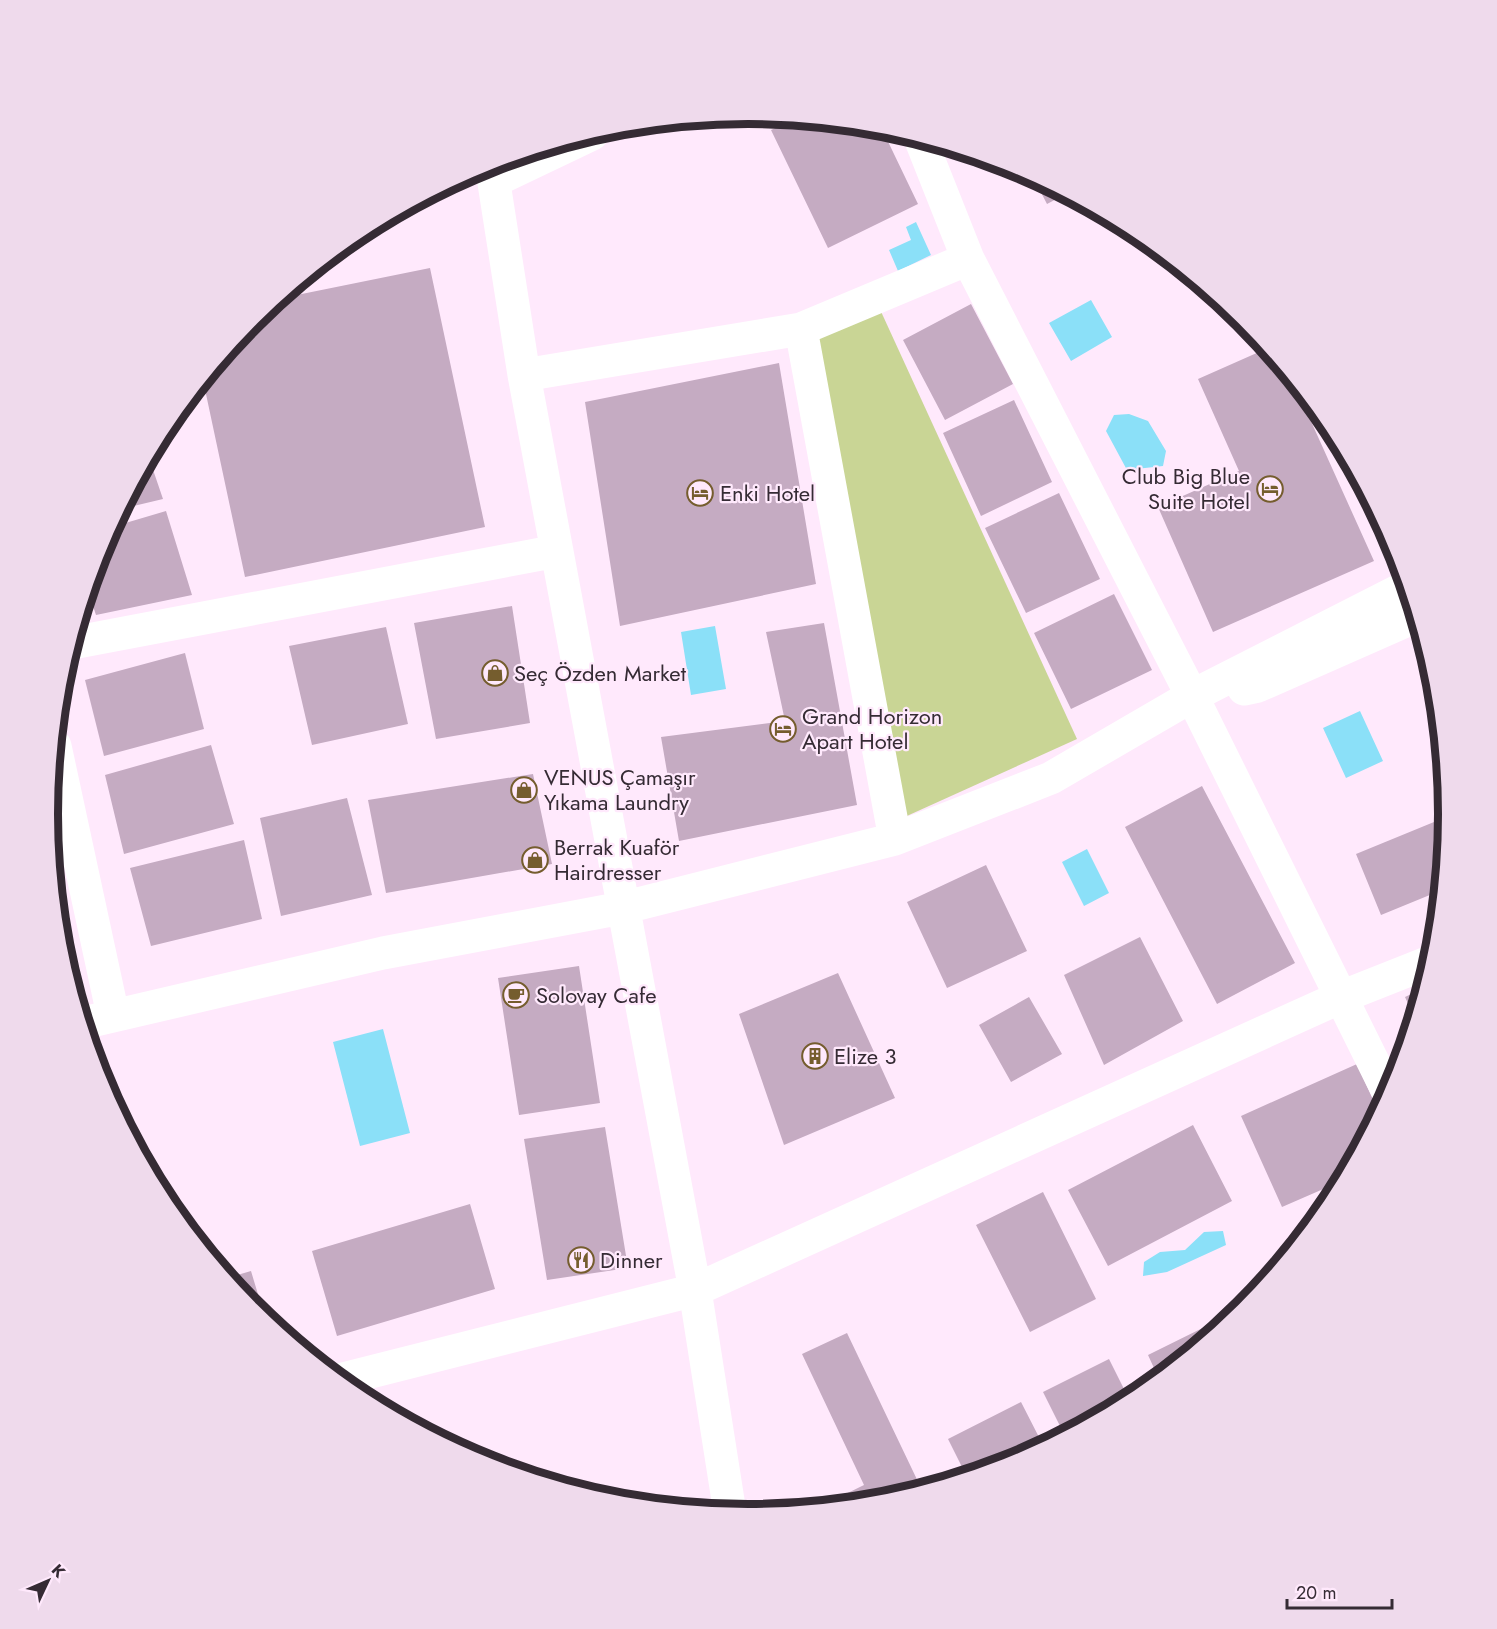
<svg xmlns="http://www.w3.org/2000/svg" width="1497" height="1629" font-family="Jost,sans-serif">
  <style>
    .green { fill: #c9d595 }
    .water { fill: #8be0f8 }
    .building { fill: #c5abc2 }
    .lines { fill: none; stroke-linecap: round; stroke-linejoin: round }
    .minor { stroke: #fff; stroke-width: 33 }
    .labels { text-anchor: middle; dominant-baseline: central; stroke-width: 4.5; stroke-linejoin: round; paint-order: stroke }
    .poi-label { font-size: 22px; fill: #352b34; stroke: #ffe9fc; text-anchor: start }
    .rim { fill: none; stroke: #352b34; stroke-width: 8 }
  </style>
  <rect width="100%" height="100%" fill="#ffe9fc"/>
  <path class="green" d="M878 305 1077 739 898 820 811 335Z"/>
  <path class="water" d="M916 222 931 255 898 271 889 250 911 240 906 227Z
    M1091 300 1112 337 1071 361 1049 323Z
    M1129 414 1148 421 1166 451 1163 466 1127 470 1106 431 1114 415Z
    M715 626 726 689 691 695 681 632Z
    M1360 711 1383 761 1346 778 1323 728Z
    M1087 849 1109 893 1084 906 1062 862Z
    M383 1029 410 1133 360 1146 333 1042Z
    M1223 1231 1226 1245 1167 1272 1143 1276 1144 1262 1160 1252 1185 1250 1204 1232Z"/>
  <path class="building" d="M796 119 881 127 918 204 828 248 771 130Z
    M1032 175 1049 185 1066 194 1047 204Z
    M430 268 485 527 245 577 203 380 253 319 277 299Z
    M971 304 1013 384 945 420 903 340Z
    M1268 348 1291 377 1374 561 1213 632 1158 507 1239 471 1198 379Z
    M779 363 816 584 620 626 585 402Z
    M1014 400 1052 482 981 516 943 433Z
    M149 458 163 499 121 509 142 470Z
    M1059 493 1100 579 1026 613 985 528Z
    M166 511 192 595 96 615 88 591 101 546 112 527Z
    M1114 594 1152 670 1071 709 1034 633Z
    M512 606 530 723 436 739 414 623Z
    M824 623 857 805 679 841 661 737 785 721 766 632Z
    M386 627 408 724 312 745 289 646Z
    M185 653 204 729 104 756 85 680Z
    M211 745 234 824 124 854 105 775Z
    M533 774 552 864 386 893 368 800Z
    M1202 786 1295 963 1217 1004 1125 827Z
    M347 798 372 895 281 916 260 818Z
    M1434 822 1446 849 1442 890 1381 915 1356 854Z
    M244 840 262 919 151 946 130 868Z
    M986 865 1027 951 947 988 907 902Z
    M1140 937 1183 1021 1104 1065 1064 975Z
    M579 966 600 1103 519 1115 498 978Z
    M838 973 895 1098 784 1145 739 1014Z
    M1424 988 1415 1019 1405 997Z
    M1029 997 1062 1054 1011 1082 979 1025Z
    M1357 1064 1379 1113 1344 1180 1282 1207 1241 1116Z
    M104 1077 114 1104H113L101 1082 100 1078Z
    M1193 1125 1232 1201 1108 1266 1068 1190Z
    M605 1127 628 1268 547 1280 524 1139Z
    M1043 1192 1096 1299 1030 1332 976 1225Z
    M470 1204 495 1289 337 1336 312 1251Z
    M251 1271 266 1321 253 1310 227 1278Z
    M1247 1306 1244 1310 1159 1379 1148 1355Z
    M847 1333 922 1490 885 1502 817 1508 864 1485 802 1354Z
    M1109 1359 1130 1401 1065 1436 1043 1392Z
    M1021 1402 1044 1447 1016 1462 967 1477 948 1439Z"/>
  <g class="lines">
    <path class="minor" d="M920 138 968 259 1192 696 1389 1094
      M491 164 524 375 695 1290 730 1513
      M494 181 592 134
      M801 329 895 839
      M524 375 801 329 968 259
      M72 643 557 551
      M1244 689 1258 686 1417 616
      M55 746 113 1015
      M83 1023 383 953 622 908 895 839 1051 778 1192 696 1408 586
      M339 1380 695 1290 1341 997 1432 961"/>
  </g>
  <defs>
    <g id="hotel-ring" transform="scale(1.35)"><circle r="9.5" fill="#ffe9fc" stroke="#755d2e" stroke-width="1.5"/><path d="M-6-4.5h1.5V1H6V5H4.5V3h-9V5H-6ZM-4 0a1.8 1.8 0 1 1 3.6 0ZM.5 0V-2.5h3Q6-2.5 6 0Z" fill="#755d2e"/></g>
    <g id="shop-ring" transform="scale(1.35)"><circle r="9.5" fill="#ffe9fc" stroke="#755d2e" stroke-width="1.5"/><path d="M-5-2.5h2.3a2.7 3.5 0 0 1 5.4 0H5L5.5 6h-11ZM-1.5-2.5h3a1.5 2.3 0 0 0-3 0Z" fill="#755d2e"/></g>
    <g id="cafe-ring" transform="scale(1.35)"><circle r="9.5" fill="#ffe9fc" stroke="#755d2e" stroke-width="1.5"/><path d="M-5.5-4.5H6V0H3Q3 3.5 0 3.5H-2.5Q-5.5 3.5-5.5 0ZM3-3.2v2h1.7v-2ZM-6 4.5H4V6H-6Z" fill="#755d2e"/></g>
    <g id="building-ring" transform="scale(1.35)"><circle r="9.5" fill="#ffe9fc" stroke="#755d2e" stroke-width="1.5"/><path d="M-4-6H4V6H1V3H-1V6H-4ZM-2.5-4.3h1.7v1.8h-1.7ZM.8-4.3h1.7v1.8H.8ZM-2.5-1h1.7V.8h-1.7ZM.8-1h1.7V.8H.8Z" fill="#755d2e"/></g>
    <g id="restaurant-ring" transform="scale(1.35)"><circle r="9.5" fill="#ffe9fc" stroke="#755d2e" stroke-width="1.5"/><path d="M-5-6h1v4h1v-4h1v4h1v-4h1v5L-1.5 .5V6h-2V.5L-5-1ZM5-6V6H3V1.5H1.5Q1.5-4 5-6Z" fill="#755d2e"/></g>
  </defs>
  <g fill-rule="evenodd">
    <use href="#hotel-ring" x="1270" y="489"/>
    <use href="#hotel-ring" x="700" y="493"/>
    <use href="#shop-ring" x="495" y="673"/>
    <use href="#hotel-ring" x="783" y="729"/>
    <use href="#shop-ring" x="524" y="790"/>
    <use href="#shop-ring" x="535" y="860"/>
    <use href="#cafe-ring" x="516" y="995"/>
    <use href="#building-ring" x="815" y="1056"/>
    <use href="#restaurant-ring" x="581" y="1260"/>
  </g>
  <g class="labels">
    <g class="poi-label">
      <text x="1250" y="476" text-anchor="end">Club Big Blue<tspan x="1250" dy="25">Suite Hotel</tspan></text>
      <text x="720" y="493">Enki Hotel</text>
      <text x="514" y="673">Seç Özden Market</text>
      <text x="802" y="716">Grand Horizon<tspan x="802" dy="25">Apart Hotel</tspan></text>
      <text x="544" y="777">VENUS Çamaşır<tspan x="544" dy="25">Yıkama Laundry</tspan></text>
      <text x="554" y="847">Berrak Kuaför<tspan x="554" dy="25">Hairdresser</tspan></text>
      <text x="536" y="995">Solovay Cafe</text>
      <text x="834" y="1056">Elize 3</text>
      <text x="600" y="1260">Dinner</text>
    </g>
  </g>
  <path d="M0 0H1497V1629H0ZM58 814a690 690 0 1 1 1380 0a690 690 0 1 1-1380 0Z" fill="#efdaec" fill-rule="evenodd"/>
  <path class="rim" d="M58 814a690 690 0 1 1 1380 0a690 690 0 1 1-1380 0Z"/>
  <g transform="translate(48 1581) rotate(46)" stroke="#ffe9fc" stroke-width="4.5" paint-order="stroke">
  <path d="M0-4.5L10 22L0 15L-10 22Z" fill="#352b34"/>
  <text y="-9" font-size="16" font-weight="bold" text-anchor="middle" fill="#352b34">K</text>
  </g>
  <path d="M1287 1599v9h105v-9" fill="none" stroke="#352b34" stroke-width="3"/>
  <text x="1296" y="1599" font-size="18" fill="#352b34" stroke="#ffe9fc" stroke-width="4.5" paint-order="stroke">20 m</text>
</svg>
